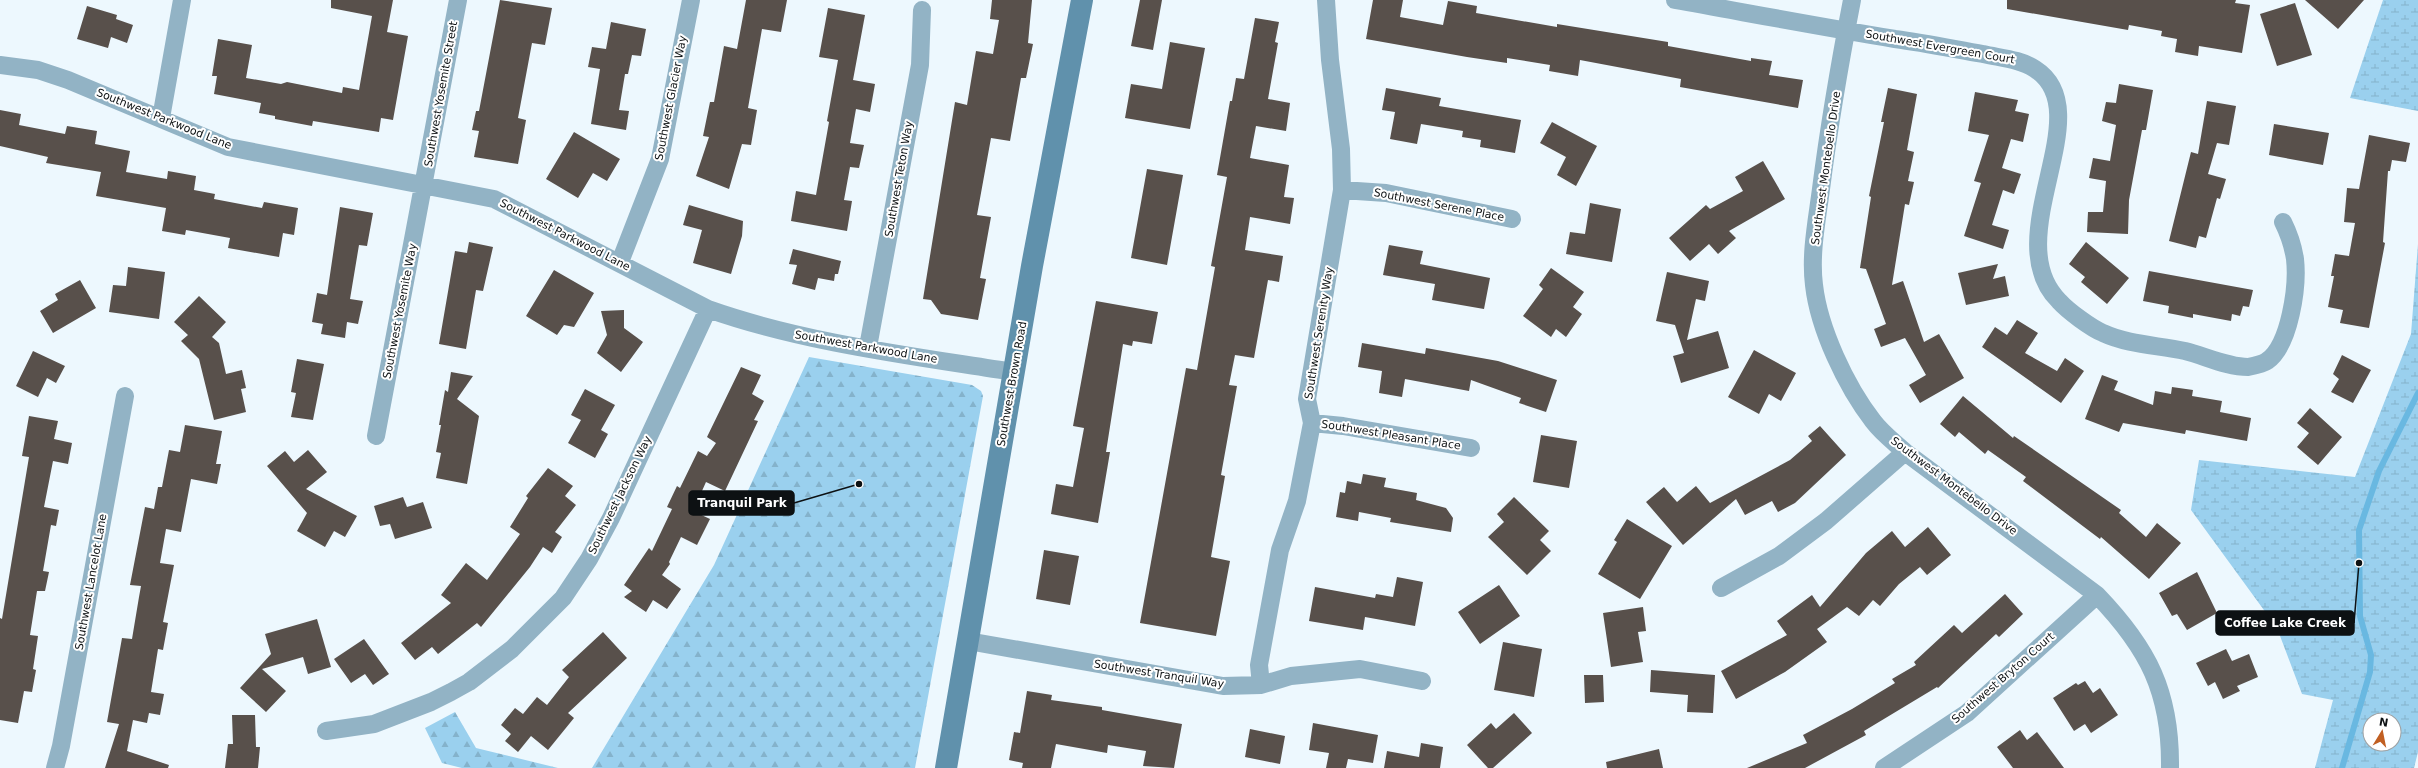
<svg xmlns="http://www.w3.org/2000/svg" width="2418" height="768" font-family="'DejaVu Sans',sans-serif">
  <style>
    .forest { fill: url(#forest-firs) }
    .wetland { fill: url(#wetland-marsh); fill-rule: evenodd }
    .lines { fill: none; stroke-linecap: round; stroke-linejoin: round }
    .stream { stroke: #69b8e1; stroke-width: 6 }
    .building { fill: #58504b }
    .street { stroke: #92b3c5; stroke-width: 18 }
    .secondary { stroke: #6091ac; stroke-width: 22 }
    .labels { text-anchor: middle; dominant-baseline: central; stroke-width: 4; stroke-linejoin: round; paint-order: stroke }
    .street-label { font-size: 11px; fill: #0d1113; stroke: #fff }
    .leader { fill: none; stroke: #0d1113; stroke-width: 1.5 }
    .callout-dot { fill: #0d1113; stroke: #fff; stroke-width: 1.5 }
    .callout { fill: #0d1113; stroke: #0d1113; stroke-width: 1.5 }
    .callout-label { font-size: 12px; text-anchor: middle; font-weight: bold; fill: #fff }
  </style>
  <defs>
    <pattern id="forest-firs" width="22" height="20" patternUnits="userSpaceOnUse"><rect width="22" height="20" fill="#9ad0ee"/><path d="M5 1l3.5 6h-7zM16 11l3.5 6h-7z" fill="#84b2cb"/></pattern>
    <pattern id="wetland-marsh" width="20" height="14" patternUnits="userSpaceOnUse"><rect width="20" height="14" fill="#9ad0ee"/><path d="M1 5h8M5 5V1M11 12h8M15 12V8" fill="none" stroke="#84b2cb"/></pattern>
  </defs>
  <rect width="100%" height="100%" fill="#edf8fe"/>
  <path class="forest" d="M809 357 972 385 981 391 983 396 915 768H592L714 565Z
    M455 712 476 748 558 768H462L442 763 425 728Z"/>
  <path class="wetland" d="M2383 0H2418V111L2350 98Z
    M2418 244V752L2414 768H2315L2333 700 2302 694 2277 628 2191 510 2199 460 2355 477 2411 334ZM2370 720H2394V744H2370Z"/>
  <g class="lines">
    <path class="stream" d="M2342 768 2370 672 2371 655 2360 616 2359 530 2379 471 2418 393"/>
  </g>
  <path class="building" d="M331 0H393L387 32 408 36 393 120 381 118 379 132 313 121 312 126 275 119V116L259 113 261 103 214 94 217 76H212L218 39 252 45 246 78 281 84 287 82 342 93 343 87 359 90 372 16 331 8Z
    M500 0 552 8 545 45 532 43 518 118 526 120 518 164 474 157 479 131 472 130 476 111H479Z
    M746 0H787L781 32 762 29 748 108 757 110 751 145 742 144 729 189 696 176 709 137 703 136 710 102H714L724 46 737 49Z
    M992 0H1032L1028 43 1033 44 1026 78H1021L1010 141 991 138 977 215 991 217 980 278 986 279 978 320 941 314 931 300 923 299 955 102 967 105 976 51 993 54 999 20 990 19Z
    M1140 0H1162L1153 50 1131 46Z
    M1373 0H1403L1400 17 1443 25 1448 1 1477 6 1476 13 1557 27V24L1668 42V46L1751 61V58L1772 61 1769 75 1803 80 1798 108 1680 87 1681 79 1580 60 1578 76 1549 71 1550 65 1507 58V63L1467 57 1366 39Z
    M2007 0H2236L2235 3 2250 5 2242 53 2199 46 2198 56 2175 52 2177 39 2161 36 2162 31 2129 25 2128 30 2007 9Z
    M2305 0H2364L2338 29Z
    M2295 3 2312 55 2277 66 2260 14Z
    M87 6 117 15 116 19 133 25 127 43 111 37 108 48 77 39Z
    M828 8 865 15 853 80 875 84 870 112 856 109 850 143 864 145 859 168 850 167 844 200 852 201 847 231 791 221 796 191 816 195 829 122 827 121 838 60 819 57Z
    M1255 18 1279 22 1275 42 1278 43 1268 99 1290 103 1286 131 1256 126 1250 158 1289 165 1284 197 1294 198 1290 224 1250 217 1245 250 1283 256 1279 282 1268 280 1254 358 1235 355 1229 385 1237 386 1221 475 1225 476 1211 557 1230 561 1216 636 1140 623 1186 368 1197 370 1215 267 1211 266 1227 177 1217 175 1230 101H1232L1236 78 1244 79Z
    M611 22 646 29 641 56 632 55 628 74H625L619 110 629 111 626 130 591 124 600 69 588 67 592 47 606 49Z
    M1170 42 1205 48 1190 129 1125 118 1131 84 1162 89Z
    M2119 84 2153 90 2146 130H2142L2129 200 2128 234 2087 232 2088 212H2103L2106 181 2089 178 2093 158 2110 161 2116 125 2102 121 2106 102 2116 103Z
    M1386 88 1441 98 1439 106 1521 120 1515 153 1480 147 1481 140 1462 137 1463 131 1421 124 1417 144 1390 139 1395 112 1382 110Z
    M1888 88 1917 94 1907 150 1914 152 1908 181 1914 182 1909 205 1905 204 1892 285 1903 281 1924 342 1939 334 1964 378 1920 403 1909 385 1926 375 1905 338 1881 347 1874 329 1886 324 1866 269 1860 268 1871 197 1869 196 1884 122H1881Z
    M1975 92 2018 100 2015 111 2029 114 2023 142 2011 139 2002 168 2021 174 2014 194 2003 190 1992 225 2009 230 2003 249 1964 236 1981 183 1974 181 1989 135 1968 131Z
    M2207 101 2236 106 2229 145 2217 143 2208 174 2226 179 2220 199 2217 198 2206 238 2199 236 2196 248 2169 241 2191 152 2198 154Z
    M0 110 21 114 19 125 65 134 67 126 97 131 95 144 130 151 126 172 167 179 168 171 196 176 194 190 215 194 214 199 262 208 264 202 298 208 294 235 283 233 279 257 228 248 230 238 186 230 185 235 162 231 166 208 96 196 101 172 46 163 48 157 0 146Z
    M1552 122 1597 146 1576 186 1557 175 1566 157 1540 143Z
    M2274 124 2329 133 2323 165 2269 155Z
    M574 132 620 159 607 181 593 173 578 198 546 179Z
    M2369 135 2410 143 2406 162 2392 160 2390 171H2388L2383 242 2385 243 2369 328 2340 323 2343 310 2328 307 2334 276H2331L2335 254 2349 256 2355 223 2344 222 2347 188 2359 189Z
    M1763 161 1785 199 1729 231 1736 238 1718 254 1709 244 1690 261 1669 238 1706 205 1710 209 1743 191 1735 177Z
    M1147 169 1183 175 1167 265 1131 258Z
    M1590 203 1621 209 1612 262 1566 254 1570 232 1585 234Z
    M689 205 743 221 742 236 731 274 693 263 702 230 683 225Z
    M340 207 373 213 367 246 359 245 350 299 363 301 358 324 347 322 345 338 321 334 323 324 312 322 317 293 327 295Z
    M469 242 493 247 483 291 476 290 466 349 439 344 455 251 467 253Z
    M2086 242 2129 278 2107 304 2081 282 2085 277 2069 264Z
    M1389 245 1423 251 1420 264 1490 278 1484 309 1432 300 1435 284 1383 275Z
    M793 249 841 261 838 274H835L834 281 818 278 815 290 792 284 797 265 789 264Z
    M1998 264 1993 279 2005 276 2009 296 1966 305 1958 273Z
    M128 267 165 272 159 319 109 312 113 285 126 286Z
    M1551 268 1584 292 1573 307 1582 314 1566 337 1556 329 1551 337 1523 316 1543 289 1539 285Z
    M554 270 594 293 574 327 564 325 557 335 526 316Z
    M2149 271 2253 290 2249 307 2243 306 2240 316 2232 314 2231 321 2193 314V318L2168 313 2169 306 2143 301Z
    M1667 272 1709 281 1705 301 1696 299 1687 340 1718 331 1729 368 1681 383 1673 356 1684 353 1675 325 1656 321Z
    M80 280 96 308 53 333 40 311 58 300 55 294Z
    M199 296 226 322 212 337 219 343 226 374 242 370 246 388 241 389 246 412 214 420 199 359 181 341 188 335 174 322Z
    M1096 301 1158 312 1152 344 1133 341 1132 346 1123 344 1106 452H1110L1098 523 1051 514 1056 484 1073 487 1084 428 1073 426Z
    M624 310V328L643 342 621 372 597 353 607 335 601 311Z
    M2017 320 2038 333 2025 353 2057 371 2065 358 2084 371 2061 403 1982 347 1995 327 2007 335Z
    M1362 343 1425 354 1426 348 1498 361 1557 380 1546 412 1519 403 1521 398 1471 380 1469 391 1405 379 1402 397 1379 393 1382 371 1358 367Z
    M1754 350 1796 373 1781 401 1769 394 1759 414 1728 397Z
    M33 351 65 366 56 383 47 378 38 397 16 386Z
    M2342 355 2371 370 2353 403 2331 392 2339 379 2333 374Z
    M297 359 324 364 313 420 291 417 296 393 291 392Z
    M741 367 761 375 752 394 764 401 754 420 758 421 725 491 706 482 693 511 710 519 697 545 681 537 669 562 670 564 662 575 681 589 667 609 653 600 646 612 624 597 632 591 624 585 649 548 652 551 672 509 667 507 677 486 680 488 698 451 707 456 716 443 707 437Z
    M451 372 473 376 457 399 479 416 467 484 436 478 441 453 436 452 441 425H439L445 390 448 392Z
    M2102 375 2118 381 2114 390 2153 405 2155 391 2171 394 2172 387 2193 390 2192 396 2222 401 2220 412 2251 418 2247 441 2186 430 2185 434 2123 423 2119 432 2085 419Z
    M585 389 615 405 601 430 608 434 595 458 568 443 581 420 571 415Z
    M1963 396 2013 438 2014 436 2121 510 2119 513 2146 537 2157 523 2181 543 2149 579 2101 537 2100 539 2023 481 2026 477 1988 450 1985 454 1959 432 1955 437 1940 424Z
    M2310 408 2342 437 2318 465 2297 447 2309 433 2297 423Z
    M29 416 58 421 54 439 72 443 68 464 53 461 44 507 59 510 56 526 51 525 43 571 49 572 45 591H37L30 635 38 636 33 669 36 670 32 692 24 691 18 723 0 720V618L2 619 29 457 22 456Z
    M185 425 222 431 216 464H221L217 484 191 479 181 532 166 529 160 563 174 565 163 622 168 623 163 650 158 649 151 692 164 694 160 715 149 713 147 723 133 720 127 751 169 765 168 768H105L119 724 107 722 122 638 132 639 139 597 141 586 130 585 145 507 154 509 158 487H162L169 450 180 452Z
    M1820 426 1846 455 1795 503 1778 512 1772 501 1745 515 1736 499 1683 545 1646 502 1664 487 1677 502 1696 486 1710 503 1790 460 1812 441 1808 436Z
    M1541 435 1577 441 1569 488 1533 482Z
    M308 450 327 472 306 489 357 516 345 537 334 531 325 547 297 531 307 513 267 466 285 451 294 462Z
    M548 468 573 486 565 496 576 505 555 532 562 537 552 553 543 547 530 567 481 627 477 623 438 654 432 647 415 660 401 643 451 603 441 595 466 563 487 580 520 534 510 527 528 498 526 496Z
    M1363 474 1386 478 1384 487 1417 493 1416 500 1446 508 1453 518 1451 532 1390 522 1391 518 1359 512 1358 521 1336 517 1340 492 1345 493 1347 481 1361 484Z
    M403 497 407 507 423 502 432 528 395 539 390 524 380 526 374 506Z
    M1514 497 1549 531 1540 540 1551 551 1527 575 1488 537 1504 522 1497 514Z
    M1627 519 1672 546 1640 599 1598 574 1617 542 1614 540Z
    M1928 527 1951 555 1927 575 1920 567 1899 584 1880 606 1873 600 1859 616 1847 607 1817 629 1827 642 1785 672 1736 699 1721 671 1787 635 1777 621 1812 595 1820 607 1866 553 1892 531 1905 547Z
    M1044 550 1079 556 1070 605 1036 599Z
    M2197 572 2217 613 2187 630 2177 614 2172 616 2159 593Z
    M1397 577 1423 582 1415 626 1365 617 1363 630 1309 621 1315 587 1375 598 1376 594 1393 597Z
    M1499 585 1520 616 1480 644 1458 612Z
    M2005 594 2023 614 1999 637 1996 634 1938 688 1937 687 1864 731 1866 735 1805 768H1747L1807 743 1803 735 1852 709 1895 683 1892 679 1916 665 1914 662 1954 625 1962 633Z
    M1643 607 1646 631 1638 632 1643 662 1611 667 1603 613Z
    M317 619 331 667 308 674 303 657 262 669 286 691 266 712 240 688 271 654 265 634Z
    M603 632 627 658 568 713 574 718 548 750 531 736 518 752 505 741 511 734 501 725 515 708 523 714 537 697 547 705 569 677 562 670Z
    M364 639 389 674 373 685 365 674 351 683 334 659Z
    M1503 642 1542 649 1534 697 1494 690Z
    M2226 649 2232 661 2249 654 2258 677 2237 686 2240 691 2223 699 2215 682 2208 686 2196 663Z
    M1651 670 1715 675 1713 713 1687 712 1688 695 1650 692Z
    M1584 675H1603L1604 702 1585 703Z
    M2085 681 2093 693 2100 688 2118 715 2091 733 2085 724 2074 731 2053 698 2076 683 2078 685Z
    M1027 691 1052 695 1051 700 1102 707V710L1182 724 1174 768 1143 766 1146 751 1108 745 1107 753 1056 744 1051 768H1022L1023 763 1009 760 1014 732 1020 733Z
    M1514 713 1532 733 1493 768H1488L1467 745 1491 723 1496 729Z
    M232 715H255L256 747H260L258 768H225L228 744H233Z
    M1313 723 1378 735 1373 763 1348 759 1346 768H1326L1329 753 1309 750Z
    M1250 729 1285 736 1280 764 1245 757Z
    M2020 730 2027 740 2037 732 2064 768H2013L1997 747Z
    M1421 743 1443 747 1440 768H1384L1387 751 1419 757Z
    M1659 749 1663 768H1607L1606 762Z"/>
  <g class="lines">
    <path class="street" d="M1675 0C1748 13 1822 27 1895 39 1925 43 1954 49 1983 54 2000 58 2020 59 2035 69 2102 112 1996 238 2059 301 2068 311 2091 328 2103 333 2129 345 2158 345 2185 351 2205 356 2227 367 2248 367 2253 366 2263 364 2267 361 2290 345 2298 286 2295 259 2293 246 2289 234 2283 222
      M1852 0C1840 62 1829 126 1821 189 1817 220 1810 254 1814 285 1819 329 1846 386 1873 421 1882 433 1894 442 1905 452L2097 595C2148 648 2171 692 2170 768
      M0 65 38 70 68 80 228 147 494 199 708 309C804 343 913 356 1013 372
      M161 118 182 0
      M1342 190 1386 193 1512 219
      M620 262 660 159 691 0
      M868 347 920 65 922 10
      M1312 423 1343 426 1471 448
      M376 436 458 0
      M1721 588 1779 556 1826 521 1905 452
      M968 641 1223 686 1261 685 1291 676 1360 669 1422 681
      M1261 685 1259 665 1280 550 1297 501 1312 423 1307 399 1342 190 1341 149 1330 60 1326 0
      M326 731 374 724 431 702 451 692 469 682 512 649 563 598 589 559 611 518 708 309
      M55 768 61 746 125 396
      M1884 768 1967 713 2097 595"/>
    <path class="secondary" d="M946 768 1032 266 1082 0"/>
  </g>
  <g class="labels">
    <g class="street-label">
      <text transform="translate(1940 47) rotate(10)">Southwest Evergreen Court</text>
      <text transform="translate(441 94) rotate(-80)">Southwest Yosemite Street</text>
      <text transform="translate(671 98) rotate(-79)">Southwest Glacier Way</text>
      <text transform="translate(164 119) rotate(22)">Southwest Parkwood Lane</text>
      <text transform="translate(1826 168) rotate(-82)">Southwest Montebello Drive</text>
      <text transform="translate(899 179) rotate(-80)">Southwest Teton Way</text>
      <text transform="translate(1439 205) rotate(11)">Southwest Serene Place</text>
      <text transform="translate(565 235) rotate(27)">Southwest Parkwood Lane</text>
      <text transform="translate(400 311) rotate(-79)">Southwest Yosemite Way</text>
      <text transform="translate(1319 333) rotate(-81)">Southwest Serenity Way</text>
      <text transform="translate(866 347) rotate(10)">Southwest Parkwood Lane</text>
      <text transform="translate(1012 384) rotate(-80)">Southwest Brown Road</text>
      <text transform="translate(1391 435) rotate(9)">Southwest Pleasant Place</text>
      <text transform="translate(1954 486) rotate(37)">Southwest Montebello Drive</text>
      <text transform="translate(620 495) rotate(-64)">Southwest Jackson Way</text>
      <text transform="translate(91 582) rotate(-80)">Southwest Lancelot Lane</text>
      <text transform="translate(1159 674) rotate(9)">Southwest Tranquil Way</text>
      <text transform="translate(2003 678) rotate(-41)">Southwest Bryton Court</text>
    </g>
  </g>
  <path class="leader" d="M859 484L794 503M2359 563L2354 623"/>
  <g class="callout-dot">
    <circle cx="859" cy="484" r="4"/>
    <circle cx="2359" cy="563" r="4"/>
  </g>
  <g class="callout">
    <rect x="689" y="491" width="105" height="24" rx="4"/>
    <rect x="2216" y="611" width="138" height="24" rx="4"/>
  </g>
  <g class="callout-label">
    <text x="742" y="507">Tranquil Park</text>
    <text x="2285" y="627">Coffee Lake Creek</text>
  </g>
  <g transform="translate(2382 732) rotate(10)"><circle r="19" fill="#ffffff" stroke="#9ea0a1"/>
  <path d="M0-3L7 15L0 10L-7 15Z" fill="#c15f22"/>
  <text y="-6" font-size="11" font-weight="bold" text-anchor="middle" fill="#0d1113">N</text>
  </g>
</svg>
